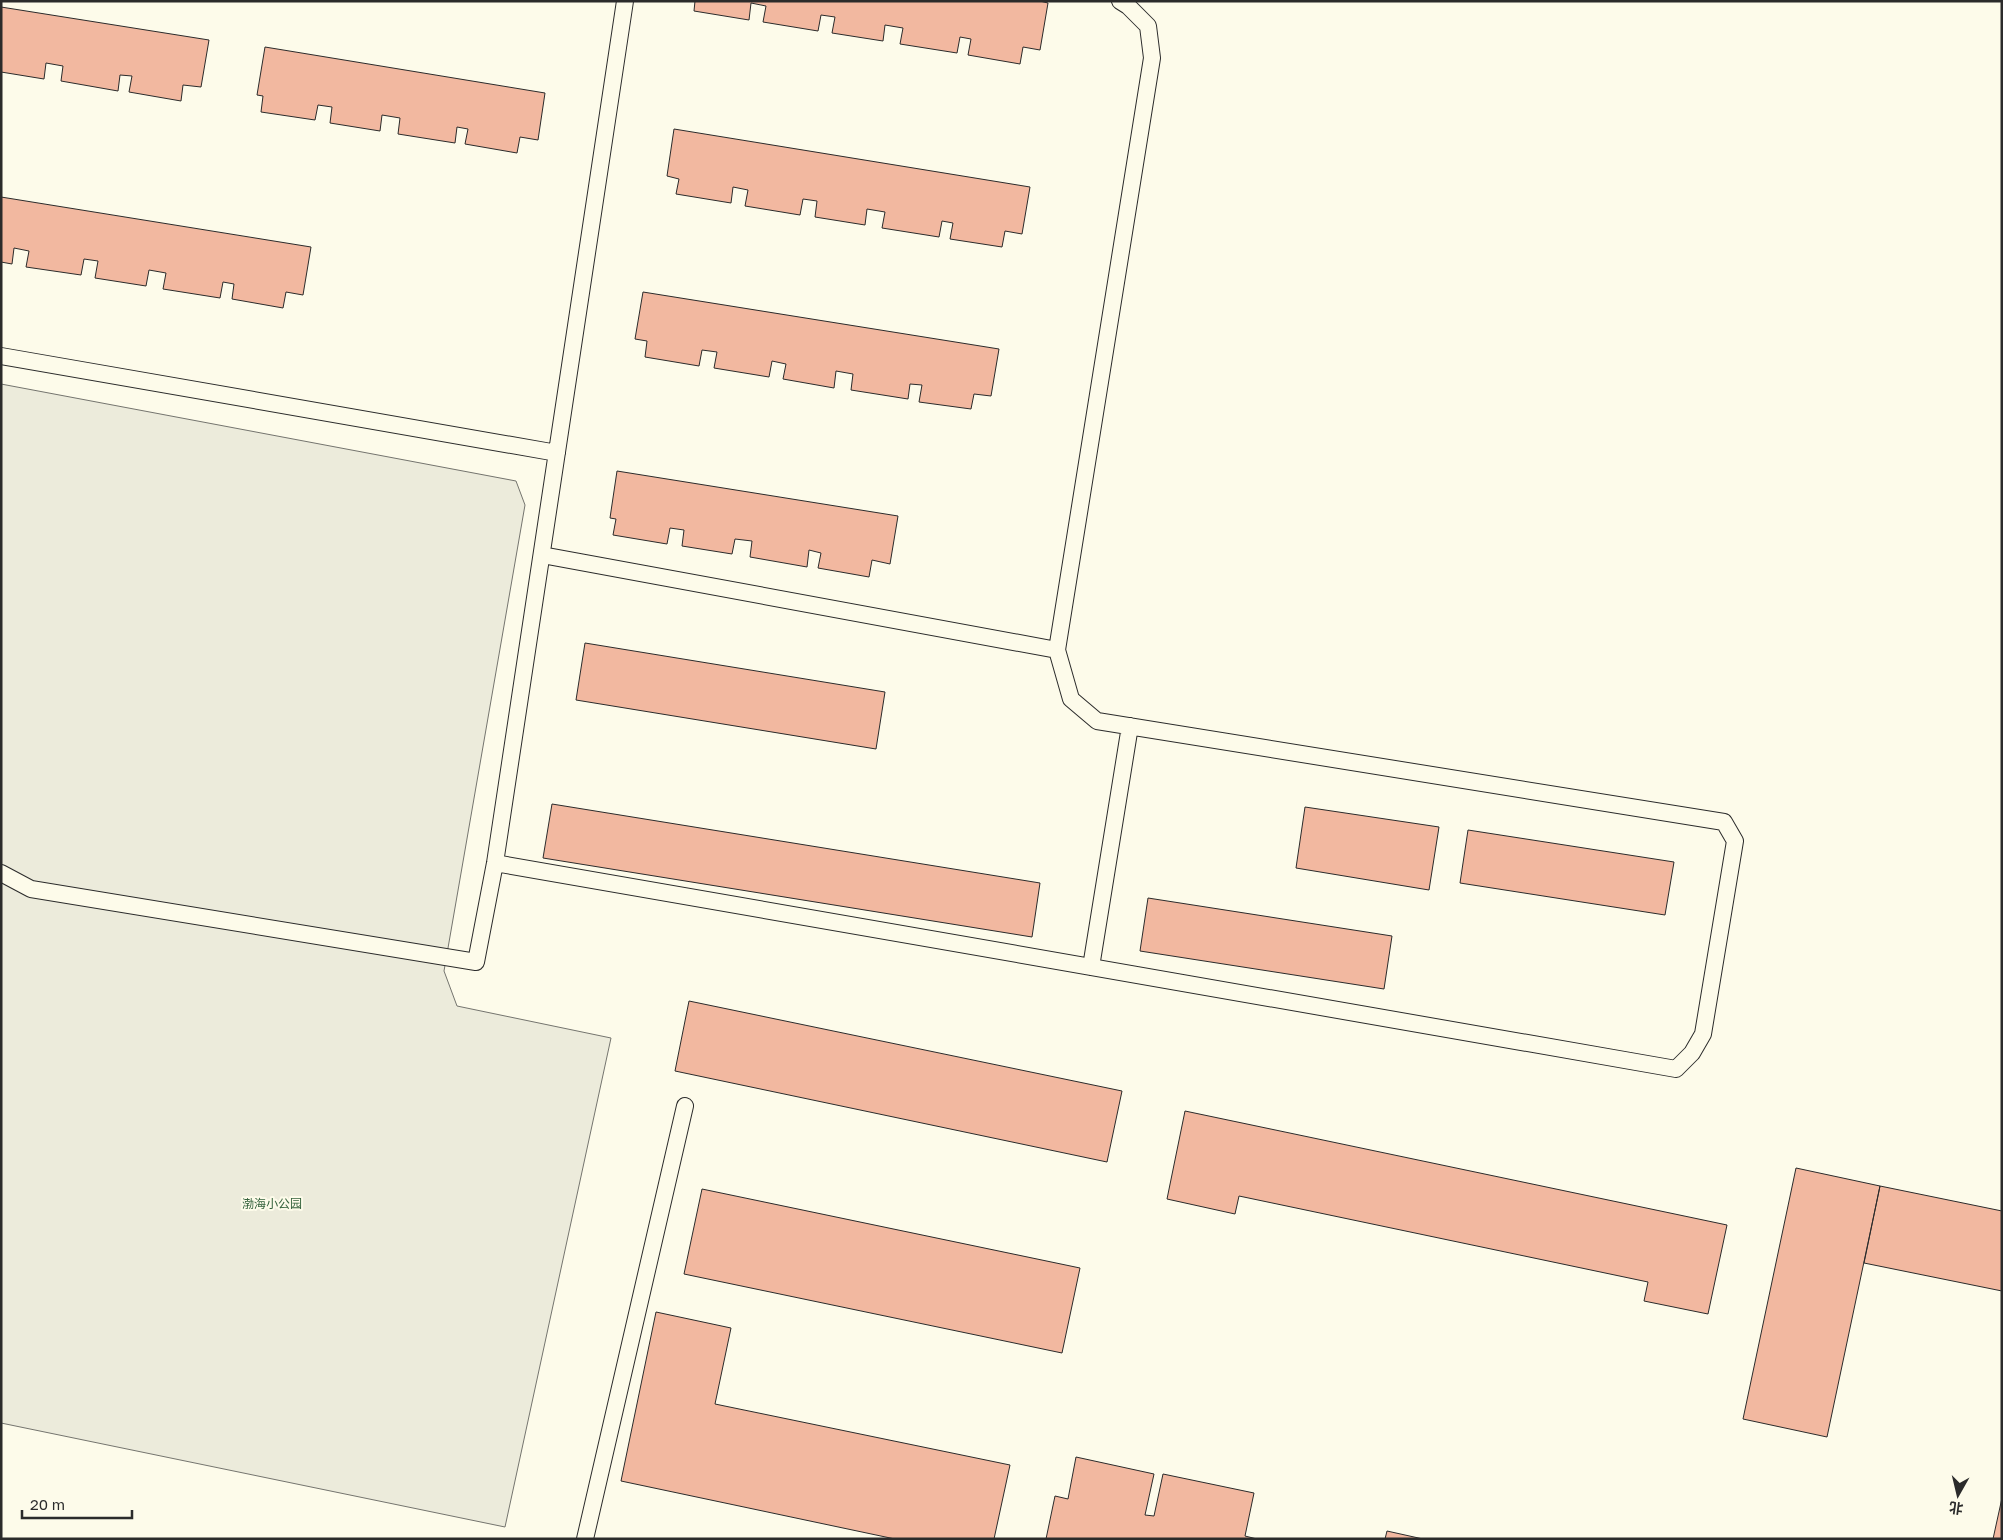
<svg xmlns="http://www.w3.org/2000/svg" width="2003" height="1540" font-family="'Golos Text','Noto Sans SC',sans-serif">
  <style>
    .green { fill: #ecebdb; stroke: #74746e }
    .building { fill: #f2b8a0; stroke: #2b2b2b }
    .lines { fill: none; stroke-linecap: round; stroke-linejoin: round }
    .service-casing { stroke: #2b2b2b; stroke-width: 18 }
    .service { stroke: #fdfbea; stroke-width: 16 }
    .labels { text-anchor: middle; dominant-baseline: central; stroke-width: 4; stroke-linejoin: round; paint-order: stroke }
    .park-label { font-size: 12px; fill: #34623c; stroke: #fdfbea }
  </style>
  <rect width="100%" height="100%" fill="#fdfbea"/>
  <path class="green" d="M1 384 516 481 525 505 444 971 457 1006 611 1038 505 1527 1 1423Z"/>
  <path class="building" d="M695 1H1040L1048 3 1040 50 1023 47 1020 64 968 55 971 39 960 37 957 53 900 44 903 28 885 25 883 41 832 33 835 17 821 15 818 31 763 22 766 6 751 3 749 20 694 11Z
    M1 7 209 40 201 87 183 85 181 101 129 92 132 76 120 75 118 91 61 81 63 66 46 63 44 79 1 72Z
    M265 47 545 93 538 140 520 137 517 153 465 144 468 129 457 127 455 143 398 134 400 118 382 115 380 131 330 123 332 107 318 105 315 120 261 112 263 96 257 95Z
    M674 129 1030 187 1022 234 1005 231 1002 247 950 239 953 223 942 221 939 237 882 228 885 212 867 209 865 225 815 217 817 201 803 199 800 215 745 206 748 190 733 187 731 203 676 194 679 179 667 176Z
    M1 197 311 247 303 295 286 292 283 308 232 299 234 284 223 282 220 298 163 289 166 273 149 270 146 286 95 278 98 261 84 259 81 275 26 267 29 251 14 248 12 264 1 262Z
    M643 292 999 349 991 396 974 394 971 409 919 402 922 385 910 384 908 399 851 390 853 374 836 371 834 388 783 379 786 364 772 361 769 377 714 368 717 352 702 350 699 366 645 357 647 341 635 339Z
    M617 471 898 516 890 564 872 560 869 577 818 568 821 553 809 550 807 567 750 557 752 541 735 539 732 554 682 546 684 530 670 528 667 544 613 535 616 519 610 518Z
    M585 643 885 692 876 749 576 700Z
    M552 804 1040 883 1032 937 543 858Z
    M1305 807 1439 827 1429 890 1296 868Z
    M1468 830 1674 862 1665 915 1460 883Z
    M1148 898 1392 936 1384 989 1140 951Z
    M689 1001 1122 1091 1107 1162 675 1071Z
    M1185 1111 1727 1225 1708 1314 1644 1301 1648 1282 1239 1196 1235 1214 1167 1199Z
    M1796 1168 1880 1186 1827 1437 1743 1419Z
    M1880 1186 2002 1211V1291L1864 1263Z
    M702 1189 1080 1268 1062 1353 684 1274Z
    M656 1312 731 1328 715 1404 1010 1465 994 1539H895L621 1481Z
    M1076 1457 1154 1474 1145 1515 1154 1516 1163 1474 1254 1493 1245 1536 1257 1539H1046L1055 1496 1068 1499Z
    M2002 1498V1539H1993Z
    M1387 1531 1423 1539H1385Z"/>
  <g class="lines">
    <g class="service-casing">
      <path id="service" d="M1 356 557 453
        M542 555 1057 650 1152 58 1148 26 1128 6 1120 1
        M495 863 1676 1069 1692 1053 1703 1034 1735 841 1724 822 1097 721 1071 699 1057 650
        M1 873 31 889 476 962 495 863 625 1
        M1091 967 1130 726
        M585 1539 685 1106"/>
    </g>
    <use href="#service" class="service"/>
  </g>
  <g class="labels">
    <g class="park-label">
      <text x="272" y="1203">渤海小公园</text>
    </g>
  </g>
  <rect width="2003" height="1540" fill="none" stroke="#2b2b2b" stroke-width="5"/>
  <g transform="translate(1958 1495) rotate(188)" stroke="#fdfbea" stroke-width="4" paint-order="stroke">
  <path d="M0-4L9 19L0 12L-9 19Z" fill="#2b2b2b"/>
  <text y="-8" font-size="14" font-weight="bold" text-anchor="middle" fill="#2b2b2b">北</text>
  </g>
  <path d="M22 1510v8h110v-8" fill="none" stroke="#2b2b2b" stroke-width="2.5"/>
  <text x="30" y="1510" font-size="15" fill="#2b2b2b" stroke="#fdfbea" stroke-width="4" paint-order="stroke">20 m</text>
</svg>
